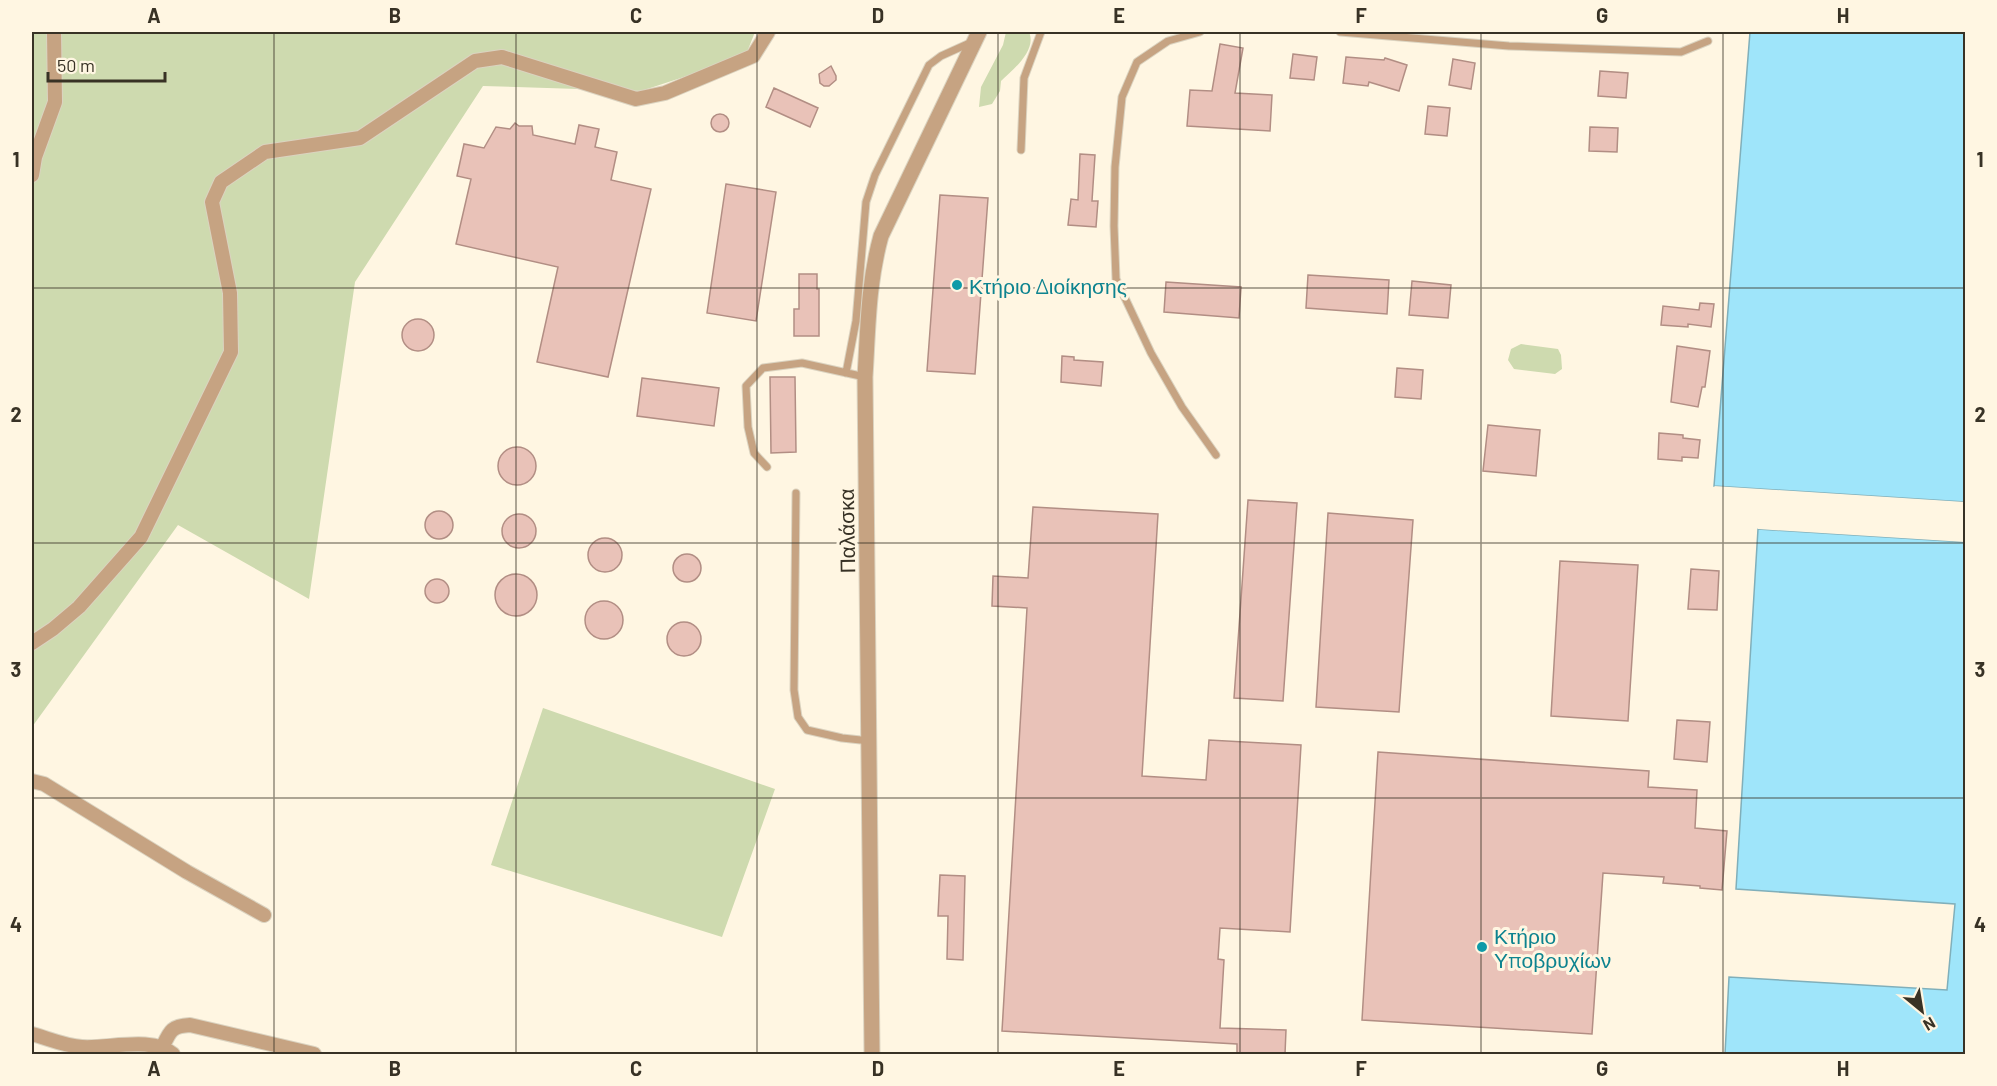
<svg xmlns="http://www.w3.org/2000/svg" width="1997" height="1086" font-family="Barlow,sans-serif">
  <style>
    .green { fill: #cedaaf }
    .water { fill: #9fe5fa; stroke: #80afba; stroke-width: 1.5 }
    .pier { fill: #fff6e2 }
    .building { fill: #e9c2b8; stroke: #b28e84; stroke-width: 1.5 }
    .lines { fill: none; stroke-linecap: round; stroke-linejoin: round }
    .service-casing { stroke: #dbd3c0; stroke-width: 9 }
    .minor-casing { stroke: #dbd3c0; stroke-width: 16 }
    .tertiary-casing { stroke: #dbd3c0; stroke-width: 17 }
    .service { stroke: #c6a382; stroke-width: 7 }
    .minor { stroke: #c6a382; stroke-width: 14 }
    .tertiary { stroke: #c6a382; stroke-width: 15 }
    .grid { fill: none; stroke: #383225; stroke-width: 1.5; stroke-opacity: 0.55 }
    .culture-dot { fill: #0f9aa8; stroke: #fff6e2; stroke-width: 2 }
    .labels { text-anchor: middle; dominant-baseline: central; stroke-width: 6; stroke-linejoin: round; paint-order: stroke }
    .culture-label { font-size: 21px; fill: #0d838f; stroke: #fff6e2; text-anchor: start }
    .street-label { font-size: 21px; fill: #383225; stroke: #fff6e2 }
    .neatline { fill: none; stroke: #383225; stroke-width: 2 }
    .grid-label { font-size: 20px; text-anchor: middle; font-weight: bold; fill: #383225 }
  </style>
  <rect width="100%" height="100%" fill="#fff6e2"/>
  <path class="green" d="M32 32H755L745 57 641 91 483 86 355 282 309 599 178 525 32 727Z
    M1006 32H1029C1037 50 1014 69 1001 81L1000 91 992 104 979 107 981 87 1003 45Z
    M1521 344 1558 349 1561 355 1562 369 1555 374 1514 369 1508 360 1511 349Z
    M543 708 775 789 722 937 491 865Z"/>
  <path class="water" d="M1750 32H1965V502L1714 486Z
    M1758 529 1965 542V1054H1725L1729 977 1947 990 1955 904 1736 889Z"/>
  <path class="pier" d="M1714 486 1965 502 1966 505 1717 489Z
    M1758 526 1966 539 1965 542 1758 529 1756 527Z"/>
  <path class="building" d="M1220 44 1243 48 1235 93 1272 95 1270 131 1187 126 1190 90 1212 91Z
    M1293 54 1317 57 1314 80 1290 78Z
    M1346 57 1384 60 1385 58 1407 65 1399 91 1369 82 1368 86 1343 83Z
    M1453 59 1475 63 1471 89 1449 85Z
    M831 66 836 76V80L829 86H824L820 83 819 74Z
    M1600 71 1628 73 1626 98 1598 96Z
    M774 88 818 108 810 127 766 107Z
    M1428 106 1450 108 1447 136 1425 134Z
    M711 123a9 9 0 1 1 18 0a9 9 0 1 1-18 0Z
    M515 123 519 126H532L533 135 575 144 579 125 599 129 595 147 617 152 611 180 651 189 608 377 537 362 558 267 456 244 471 179 457 176 464 144 484 148 496 127 510 129Z
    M1590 127 1618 128 1617 152 1589 151Z
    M1080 154 1095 155 1092 201H1098L1096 227 1068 225 1071 199 1078 200Z
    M726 184 776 192 756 321 707 313Z
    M940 195 988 198 975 374 927 371Z
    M799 274H817V289H819V336H794V309H799Z
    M1308 275 1389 280 1387 314 1306 308Z
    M1412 281 1451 285 1448 318 1409 315Z
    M1166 282 1241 287 1239 318 1164 312Z
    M1700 303 1714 304 1711 327 1688 324V327L1661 325 1663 306 1699 310Z
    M402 335a16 16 0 1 1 32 0a16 16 0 1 1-32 0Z
    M1677 346 1710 351 1705 387H1702L1698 407 1671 402Z
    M1062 356 1074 357V360L1103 362 1101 386 1061 382Z
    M1397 368 1423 370 1421 399 1395 397Z
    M770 377H795L796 452 771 453Z
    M642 378 719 388 714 426 637 416Z
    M1488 425 1540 430 1536 476 1483 471Z
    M1659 433 1683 435V438L1700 440 1698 458 1682 457V461L1658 459Z
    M498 466a19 19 0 1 1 38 0a19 19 0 1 1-38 0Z
    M1248 500 1297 503 1283 701 1234 698Z
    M1033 507 1158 514 1142 776 1206 780 1209 740 1301 745 1290 932 1220 928 1218 959 1224 960 1220 1028 1286 1030 1285 1054H1237V1044L1002 1031 1027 608 992 606 993 576 1028 578Z
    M425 525a14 14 0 1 1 28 0a14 14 0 1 1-28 0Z
    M1328 513 1413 520 1399 712 1316 707Z
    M502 531a17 17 0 1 1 34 0a17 17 0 1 1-34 0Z
    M588 555a17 17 0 1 1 34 0a17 17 0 1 1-34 0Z
    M673 568a14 14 0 1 1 28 0a14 14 0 1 1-28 0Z
    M1560 561 1638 565 1628 721 1551 716Z
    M1691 569 1719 571 1717 610 1688 609Z
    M495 595a21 21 0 1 1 42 0a21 21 0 1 1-42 0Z
    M425 591a12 12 0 1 1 24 0a12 12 0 1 1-24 0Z
    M585 620a19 19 0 1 1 38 0a19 19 0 1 1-38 0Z
    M667 639a17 17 0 1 1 34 0a17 17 0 1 1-34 0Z
    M1677 720 1710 722 1707 762 1674 759Z
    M1378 752 1649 771 1648 787 1697 790 1695 828 1727 831 1722 890 1700 888V886L1663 883 1664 877 1603 873 1592 1034 1362 1020Z
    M940 875 965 876 963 960 947 959 948 916H938Z"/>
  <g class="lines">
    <g class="service-casing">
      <path id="service" d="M1200 32 1168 41 1137 62 1122 97 1115 167 1114 226 1116 279 1151 353 1182 407 1216 455
        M1340 32 1509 46 1681 52 1708 41
        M1021 150 1024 78 1041 32
        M846 373 856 321 866 202 875 175 929 65 941 56 972 42
        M767 467 754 453 748 427 746 386 763 368 802 363 865 377
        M796 493 794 690 798 717 807 730 842 738 870 741"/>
    </g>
    <g class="minor-casing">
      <path id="minor" d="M32 175 35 157 55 102 54 32
        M32 643 53 629 79 607 141 537 231 352 230 293 212 202 221 182 265 152 360 138 475 61 502 57 636 99 665 93 753 56 768 32
        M32 781 44 784 187 872 264 915
        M32 1034C47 1038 65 1046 82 1047 108 1049 152 1036 173 1054
        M162 1048C170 1031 171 1026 190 1025L314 1054"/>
    </g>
    <g class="tertiary-casing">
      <path id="tertiary" d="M872 1054 865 377C868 329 868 283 881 236L979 32"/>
    </g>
    <use href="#service" class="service"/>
    <use href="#minor" class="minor"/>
    <use href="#tertiary" class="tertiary"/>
  </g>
  <path class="grid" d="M274 32V1054M516 32V1054M757 32V1054M998 32V1054M1240 32V1054M1481 32V1054M1723 32V1054M32 288H1966M32 543H1966M32 798H1966"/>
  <g class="culture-dot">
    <circle cx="957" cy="285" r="6"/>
    <circle cx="1482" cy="947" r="6"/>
  </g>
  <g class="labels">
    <g class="culture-label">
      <text x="969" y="285">Κτήριο Διοίκησης</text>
      <text x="1494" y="935">Κτήριο<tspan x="1494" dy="24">Υποβρυχίων</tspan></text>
    </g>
    <g class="street-label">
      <text transform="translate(846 531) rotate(-91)">Παλάσκα</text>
    </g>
  </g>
  <rect width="1997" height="1086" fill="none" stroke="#fff6e2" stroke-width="66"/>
  <g transform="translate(1922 1011) rotate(150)" stroke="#fff6e2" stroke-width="4.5" paint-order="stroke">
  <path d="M0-4.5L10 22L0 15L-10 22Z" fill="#383225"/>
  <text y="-9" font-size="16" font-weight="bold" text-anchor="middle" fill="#383225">N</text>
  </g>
  <path d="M48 72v9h117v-9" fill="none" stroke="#383225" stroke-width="3"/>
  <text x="57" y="72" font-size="18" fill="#383225" stroke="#fff6e2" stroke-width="4.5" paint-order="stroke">50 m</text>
  <rect x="33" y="33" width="1931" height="1020" class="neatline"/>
  <g class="grid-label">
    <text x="154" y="23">A</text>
    <text x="395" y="23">B</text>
    <text x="636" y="23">C</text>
    <text x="878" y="23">D</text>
    <text x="1119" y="23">E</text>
    <text x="1361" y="23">F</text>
    <text x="1602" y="23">G</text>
    <text x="1843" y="23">H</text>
    <text x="16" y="167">1</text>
    <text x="1980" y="167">1</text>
    <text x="16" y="422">2</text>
    <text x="1980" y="422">2</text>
    <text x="16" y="677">3</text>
    <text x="1980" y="677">3</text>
    <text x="16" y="932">4</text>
    <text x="1980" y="932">4</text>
    <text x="154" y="1076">A</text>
    <text x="395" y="1076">B</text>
    <text x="636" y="1076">C</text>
    <text x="878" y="1076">D</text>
    <text x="1119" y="1076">E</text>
    <text x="1361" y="1076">F</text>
    <text x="1602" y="1076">G</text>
    <text x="1843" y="1076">H</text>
  </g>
</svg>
